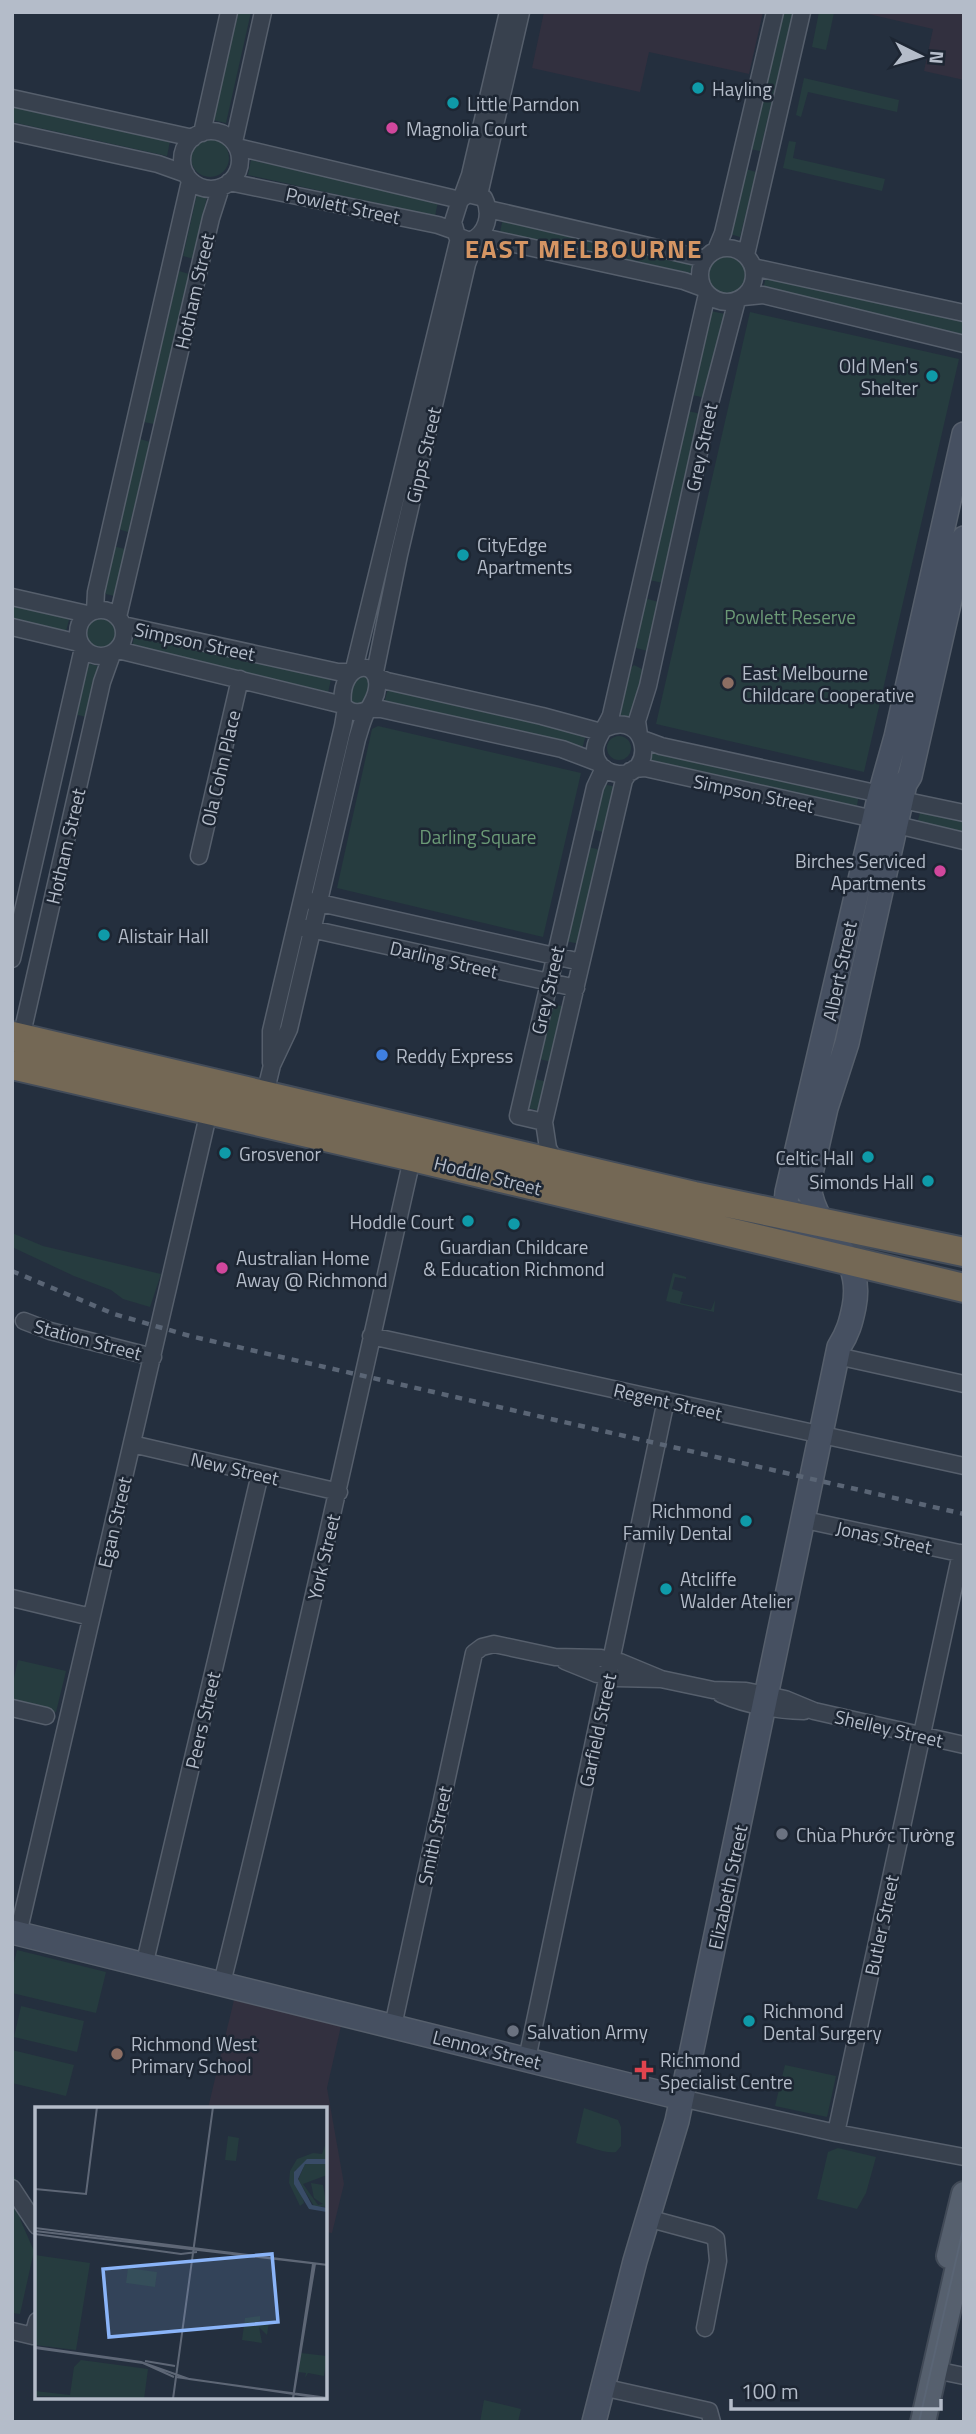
<svg xmlns="http://www.w3.org/2000/svg" width="976" height="2434" font-family="'Titillium Web',sans-serif">
  <style>
    .medical { fill: #32303f }
    .green { fill: #263c3f }
    .lines { fill: none; stroke-linecap: round; stroke-linejoin: round }
    .street-casing { stroke: #565f6c; stroke-width: 19 }
    .secondary-casing { stroke: #565f6c; stroke-width: 26 }
    .primary-casing { stroke: #414a57; stroke-width: 28 }
    .highway-casing { stroke: #434c59; stroke-width: 32 }
    .street { stroke: #38414e; stroke-width: 16 }
    .secondary { stroke: #465061; stroke-width: 23 }
    .primary { stroke: #56606e; stroke-width: 24 }
    .highway { stroke: #746855; stroke-width: 28 }
    .tram { stroke: #5a6575; stroke-width: 2 }
    .rail { stroke: #5a6575; stroke-width: 4.5; stroke-dasharray: 7 7; stroke-linecap: butt }
    .culture-dot { fill: #0f9aa8; stroke: #1d2633; stroke-width: 2.5 }
    .hotel-dot { fill: #d1479c; stroke: #1d2633; stroke-width: 2.5 }
    .education-dot { fill: #8d6e63; stroke: #1d2633; stroke-width: 2.5 }
    .shop-dot { fill: #3f7fe0; stroke: #1d2633; stroke-width: 2.5 }
    .worship-dot { fill: #6b7280; stroke: #1d2633; stroke-width: 2.5 }
    .health-dot { fill: #e0444e; stroke: #1d2633; stroke-width: 2.5 }
    .labels { text-anchor: middle; dominant-baseline: central; stroke-width: 5; stroke-linejoin: round; paint-order: stroke }
    .poi-label { font-size: 19px; fill: #b4bcc9; stroke: #1d2633; text-anchor: start }
    .street-label { font-size: 19px; fill: #b4bcc9; stroke: #1d2633 }
    .park-label { font-size: 19px; fill: #6b9a76; stroke: #1d2633 }
    .district-label { font-size: 26px; font-weight: bold; letter-spacing: 2px; fill: #d59563; stroke: #1d2633 }
    .inset-road { fill: none; stroke: #5e6776; stroke-width: 2 }
    .view { fill: #8ab4f8; fill-opacity: 0.15; stroke: #8ab4f8; stroke-width: 3.5 }
    .inset-edge { fill: none; stroke: #b4bcc9; stroke-width: 3.5 }
  </style>
  <rect width="100%" height="100%" fill="#242f3e"/>
  <path class="medical" d="M544 12H763L749 74 649 52 640 92 532 68Z
    M860 12H964V80L924 71 933 29Z
    M234 2000 341 2026 327 2088 344 2184 332 2233 326 2232V2108H208Z"/>
  <path class="green" d="M238 12H251L226 123 213 120Z
    M782 12H793L760 151 750 149Z
    M819 12 834 13 826 50 812 47Z
    M804 78 899 100 897 112 808 92 801 117 796 115Z
    M12 107 170 141 167 156 12 122Z
    M191 158a19 19 0 1 1 38 0a19 19 0 1 1-38 0Z
    M789 141 796 142 793 158 885 179 882 191 783 168Z
    M251 160 438 202 435 216 248 175Z
    M746 169 756 172 740 237 730 234Z
    M197 194 207 196 194 259 183 256Z
    M503 218 693 260 690 273 500 232Z
    M707 276a20 20 0 1 1 40 0a20 20 0 1 1-40 0Z
    M179 271 189 274 154 424 144 422Z
    M766 276 964 321 962 334 763 290Z
    M711 311 725 314 706 398 692 395Z
    M750 312 959 359 864 772 656 724Z
    M688 411 701 414 663 583 649 580Z
    M140 439 150 442 128 532 118 529Z
    M113 546 125 549 114 596 102 593Z
    M645 598 658 602 647 651 633 647Z
    M12 602 70 616 66 631 12 618Z
    M85 632a17 17 0 1 1 34 0a17 17 0 1 1-34 0Z
    M135 633 331 679 328 693 132 647Z
    M87 663 98 666 86 717 74 714Z
    M634 665 644 670 634 719 619 715 630 669Z
    M364 675C375 683 369 697 361 706L352 704 349 697 351 681Z
    M388 689 586 735 582 749 384 703Z
    M378 726 581 773 543 937 337 888 372 729Z
    M607 748a12 12 0 1 1 24 0a12 12 0 1 1-24 0Z
    M652 748 859 795 856 810 648 763Z
    M602 784 617 787 606 833 592 829Z
    M921 809 964 819V835L917 824Z
    M588 847 601 850 579 944 566 941Z
    M553 1004 565 1007 552 1062 539 1059Z
    M535 1079 548 1082 541 1111 528 1108Z
    M12 1233 43 1246 161 1274 150 1307 123 1299 111 1290 74 1276 12 1247Z
    M673 1273 686 1277V1279L675 1277 672 1289 683 1292 680 1303 711 1310 715 1300 714 1312 666 1301Z
    M18 1660 66 1671 56 1712 12 1702V1687Z
    M17 1950 106 1972 96 2013 12 1993V1971Z
    M21 2006 84 2021 77 2052 14 2037Z
    M12 2050 74 2065 66 2096 12 2083Z
    M785 2065 836 2076 827 2117 775 2106Z
    M584 2108 618 2120 621 2127V2146L616 2152C605 2154 588 2146 576 2143Z
    M838 2148 876 2157 866 2193 857 2209 817 2199 828 2152Z
    M12 2173 35 2210 20 2219 34 2251 20 2314 12 2313Z
    M484 2400 521 2409 518 2422H480Z"/>
  <g class="lines">
    <g class="street-casing">
      <path id="street" d="M12 98 193 138
        M182 160a29 29 0 1 1 58 0a29 29 0 1 1-58 0Z
        M12 132 158 164 186 174
        M202 133 229 12
        M234 142 263 12
        M237 147 460 200
        M229 182 438 225 455 231
        M468 194 484 198C492 214 487 234 470 241L457 236 453 222 460 200Z
        M479 195 521 12
        M462 197 470 175 508 12
        M488 209 705 259
        M478 236 684 281 703 288
        M700 275a27 27 0 1 1 54 0a27 27 0 1 1-54 0Z
        M716 250 723 233 775 12
        M746 255 802 12
        M753 267 964 313
        M743 297 763 295 964 344
        M12 597 87 614
        M78 633a23 23 0 1 1 46 0a23 23 0 1 1-46 0Z
        M95 611 96 592 190 181
        M118 617 211 218 221 187
        M123 625 338 672H350
        M12 627 79 643
        M118 650 343 705
        M354 669 459 238
        M375 672 399 555 467 264 476 239
        M377 677 387 681 542 716 601 732
        M370 709H381L562 749 599 763
        M606 728C649 709 657 777 618 774 611 773 604 770 599 764 587 745 605 731 611 715L707 294
        M639 735 637 721 648 686 709 407 737 300
        M642 739 661 746 880 794
        M634 769 645 768 874 819
        M902 800 964 813
        M897 825 964 841
        M199 856 240 679
        M311 901 581 962
        M302 927 576 988
        M12 959 83 648
        M21 1038 102 682 112 654
        M271 1063V1031L343 726 346 708
        M265 1094 272 1065 289 1029 357 739C360 730 362 721 366 713 371 705 376 698 377 688 381 657 338 661 343 705 349 713 358 714 367 710
        M544 1122 518 1116 595 787 604 768
        M556 1163 548 1148 544 1122 624 780 630 771
        M24 1321 50 1331 153 1357
        M371 1336 964 1466
        M837 1356 964 1384
        M132 1444 339 1492
        M805 1520 964 1554
        M12 1598 91 1617
        M565 1661 597 1674 616 1678 661 1679 713 1690 746 1691 785 1699 814 1711 964 1745
        M721 1694C748 1706 775 1710 804 1711
        M12 1708 46 1716
        M18 1934 209 1111
        M144 1966 260 1474
        M222 1983C291 1706 351 1428 414 1150
        M393 2026 474 1653 482 1647 494 1644 555 1657 601 1658 620 1662 661 1679
        M527 2059 666 1400
        M681 2098 836 2133 964 2157
        M836 2133 961 1553
        M12 2188 37 2226
        M647 2218 710 2235 716 2239 718 2261 705 2328
        M12 2331 33 2336 37 2321
        M935 2370 964 2376
        M602 2387 709 2411 712 2422"/>
    </g>
    <g class="secondary-casing">
      <path id="secondary" d="M807 1191 826 1108 847 1043 905 784 910 776 964 538
        M821 1252C794 1236 783 1224 787 1192L880 794 896 737 964 434
        M12 1932 681 2098
        M594 2422 635 2261 677 2121 685 2083 839 1347C848 1333 851 1322 854 1307 866 1246 809 1235 809 1179"/>
    </g>
    <g class="primary-casing">
      <path id="primary" d="M949 2256 964 2194
        M923 2422 964 2240"/>
    </g>
    <g class="highway-casing">
      <path id="highway" d="M12 1036 694 1196 964 1252
        M12 1065 413 1157 964 1288"/>
    </g>
    <use href="#street" class="street"/>
    <use href="#secondary" class="secondary"/>
    <use href="#primary" class="primary"/>
    <use href="#highway" class="highway"/>
    <path class="tram" d="M919 2422 964 2225"/>
    <path class="rail" d="M12 1271 114 1314 190 1336 964 1514"/>
  </g>
  <g class="culture-dot">
    <circle cx="698" cy="88" r="7"/>
    <circle cx="453" cy="103" r="7"/>
    <circle cx="932" cy="376" r="7"/>
    <circle cx="463" cy="555" r="7"/>
    <circle cx="104" cy="935" r="7"/>
    <circle cx="225" cy="1153" r="7"/>
    <circle cx="868" cy="1157" r="7"/>
    <circle cx="928" cy="1181" r="7"/>
    <circle cx="468" cy="1221" r="7"/>
    <circle cx="514" cy="1224" r="7"/>
    <circle cx="746" cy="1521" r="7"/>
    <circle cx="666" cy="1589" r="7"/>
    <circle cx="749" cy="2021" r="7"/>
  </g>
  <g class="hotel-dot">
    <circle cx="392" cy="128" r="7"/>
    <circle cx="940" cy="871" r="7"/>
    <circle cx="222" cy="1268" r="7"/>
  </g>
  <g class="education-dot">
    <circle cx="728" cy="683" r="7"/>
    <circle cx="117" cy="2054" r="7"/>
  </g>
  <circle class="shop-dot" cx="382" cy="1055" r="7"/>
  <g class="worship-dot">
    <circle cx="782" cy="1834" r="7"/>
    <circle cx="513" cy="2031" r="7"/>
  </g>
  <path class="health-dot" d="M640.5 2059.5h7v7h7v7h-7v7h-7v-7h-7v-7h7z"/>
  <g class="labels">
    <g class="poi-label">
      <text x="712" y="88">Hayling</text>
      <text x="467" y="103">Little Parndon</text>
      <text x="406" y="128">Magnolia Court</text>
      <text x="918" y="365" text-anchor="end">Old Men's<tspan x="918" dy="22">Shelter</tspan></text>
      <text x="477" y="544">CityEdge<tspan x="477" dy="22">Apartments</tspan></text>
      <text x="742" y="672">East Melbourne<tspan x="742" dy="22">Childcare Cooperative</tspan></text>
      <text x="926" y="860" text-anchor="end">Birches Serviced<tspan x="926" dy="22">Apartments</tspan></text>
      <text x="118" y="935">Alistair Hall</text>
      <text x="396" y="1055">Reddy Express</text>
      <text x="239" y="1153">Grosvenor</text>
      <text x="854" y="1157" text-anchor="end">Celtic Hall</text>
      <text x="914" y="1181" text-anchor="end">Simonds Hall</text>
      <text x="454" y="1221" text-anchor="end">Hoddle Court</text>
      <text x="514" y="1246" text-anchor="middle">Guardian Childcare<tspan x="514" dy="22">&amp; Education Richmond</tspan></text>
      <text x="236" y="1257">Australian Home<tspan x="236" dy="22">Away @ Richmond</tspan></text>
      <text x="732" y="1510" text-anchor="end">Richmond<tspan x="732" dy="22">Family Dental</tspan></text>
      <text x="680" y="1578">Atcliffe<tspan x="680" dy="22">Walder Atelier</tspan></text>
      <text x="796" y="1834">Chùa Phước Tường</text>
      <text x="763" y="2010">Richmond<tspan x="763" dy="22">Dental Surgery</tspan></text>
      <text x="527" y="2031">Salvation Army</text>
      <text x="131" y="2043">Richmond West<tspan x="131" dy="22">Primary School</tspan></text>
      <text x="660" y="2059">Richmond<tspan x="660" dy="22">Specialist Centre</tspan></text>
    </g>
    <g class="street-label">
      <text transform="translate(343 205) rotate(12)">Powlett Street</text>
      <text transform="translate(194 291) rotate(-77)">Hotham Street</text>
      <text transform="translate(701 447) rotate(-78)">Grey Street</text>
      <text transform="translate(423 455) rotate(-77)">Gipps Street</text>
      <text transform="translate(195 641) rotate(12)">Simpson Street</text>
      <text transform="translate(220 768) rotate(-77)">Ola Cohn Place</text>
      <text transform="translate(754 793) rotate(12)">Simpson Street</text>
      <text transform="translate(65 846) rotate(-77)">Hotham Street</text>
      <text transform="translate(444 959) rotate(13)">Darling Street</text>
      <text transform="translate(839 971) rotate(-78)">Albert Street</text>
      <text transform="translate(547 990) rotate(-77)">Grey Street</text>
      <text transform="translate(488 1175) rotate(14)">Hoddle Street</text>
      <text transform="translate(88 1339) rotate(15)">Station Street</text>
      <text transform="translate(668 1401) rotate(13)">Regent Street</text>
      <text transform="translate(235 1468) rotate(13)">New Street</text>
      <text transform="translate(114 1522) rotate(-77)">Egan Street</text>
      <text transform="translate(884 1537) rotate(12)">Jonas Street</text>
      <text transform="translate(323 1557) rotate(-77)">York Street</text>
      <text transform="translate(202 1720) rotate(-77)">Peers Street</text>
      <text transform="translate(889 1728) rotate(13)">Shelley Street</text>
      <text transform="translate(597 1730) rotate(-78)">Garfield Street</text>
      <text transform="translate(434 1835) rotate(-78)">Smith Street</text>
      <text transform="translate(727 1887) rotate(-78)">Elizabeth Street</text>
      <text transform="translate(881 1925) rotate(-78)">Butler Street</text>
      <text transform="translate(487 2049) rotate(14)">Lennox Street</text>
    </g>
    <g class="park-label">
      <text x="790" y="616">Powlett Reserve</text>
      <text x="478" y="836">Darling Square</text>
    </g>
    <g class="district-label">
      <text x="584" y="248">EAST MELBOURNE</text>
    </g>
  </g>
  <g transform="translate(35 2107)">
    <rect width="292" height="292" fill="#242f3e"/>
    <path d="M193 29 204 31 201 54 190 53ZM292 33V52L260 63 269 96 265 99 254 76 255 64 262 52 278 46 287 47ZM283 55 292 57V68L268 77 283 98 288 97 279 91 276 76 288 78 292 100 279 99 263 73 270 57ZM0 148 55 156 41 243 0 238ZM93 161 122 165 120 180 91 176ZM225 209V213L220 217H212L221 219 234 215 232 228 224 220 227 236 207 233 210 211ZM266 246 292 249 289 269 273 266 270 271 271 266 263 265ZM46 253 113 262 109 292 0 289V284L35 288 39 260Z" fill="#263c3f"/>
    <path d="M272 52H292V57H270L263 72 277 98 292 101V105L274 102 259 77V65Z" fill="#394c67"/>
    <path class="inset-road" d="M0 82 51 87 62 0M0 121 293 158M0 124 293 158M0 127 146 147 162 145M0 240 106 255 154 272 293 291M0 241 108 256 139 270M110 254 140 259M141 270 293 292M258 291 278 157M138 292 178 0M258 292 280 157"/>
    <path class="view" d="M237 147 243 215 74 230 68 162Z"/>
    <rect width="292" height="292" class="inset-edge"/>
  </g>
  <rect width="976" height="2434" fill="none" stroke="#b4bcc9" stroke-width="28"/>
  <g transform="translate(920 56) rotate(95)" stroke="#1d2633" stroke-width="5" paint-order="stroke">
  <path d="M0-5L12 26L0 18L-12 26Z" fill="#b4bcc9"/>
  <text y="-10" font-size="19" font-weight="bold" text-anchor="middle" fill="#b4bcc9">N</text>
  </g>
  <path d="M731 2399v10h210v-10" fill="none" stroke="#b4bcc9" stroke-width="3.5"/>
  <text x="741" y="2399" font-size="21" fill="#b4bcc9" stroke="#1d2633" stroke-width="5" paint-order="stroke">100 m</text>
</svg>
